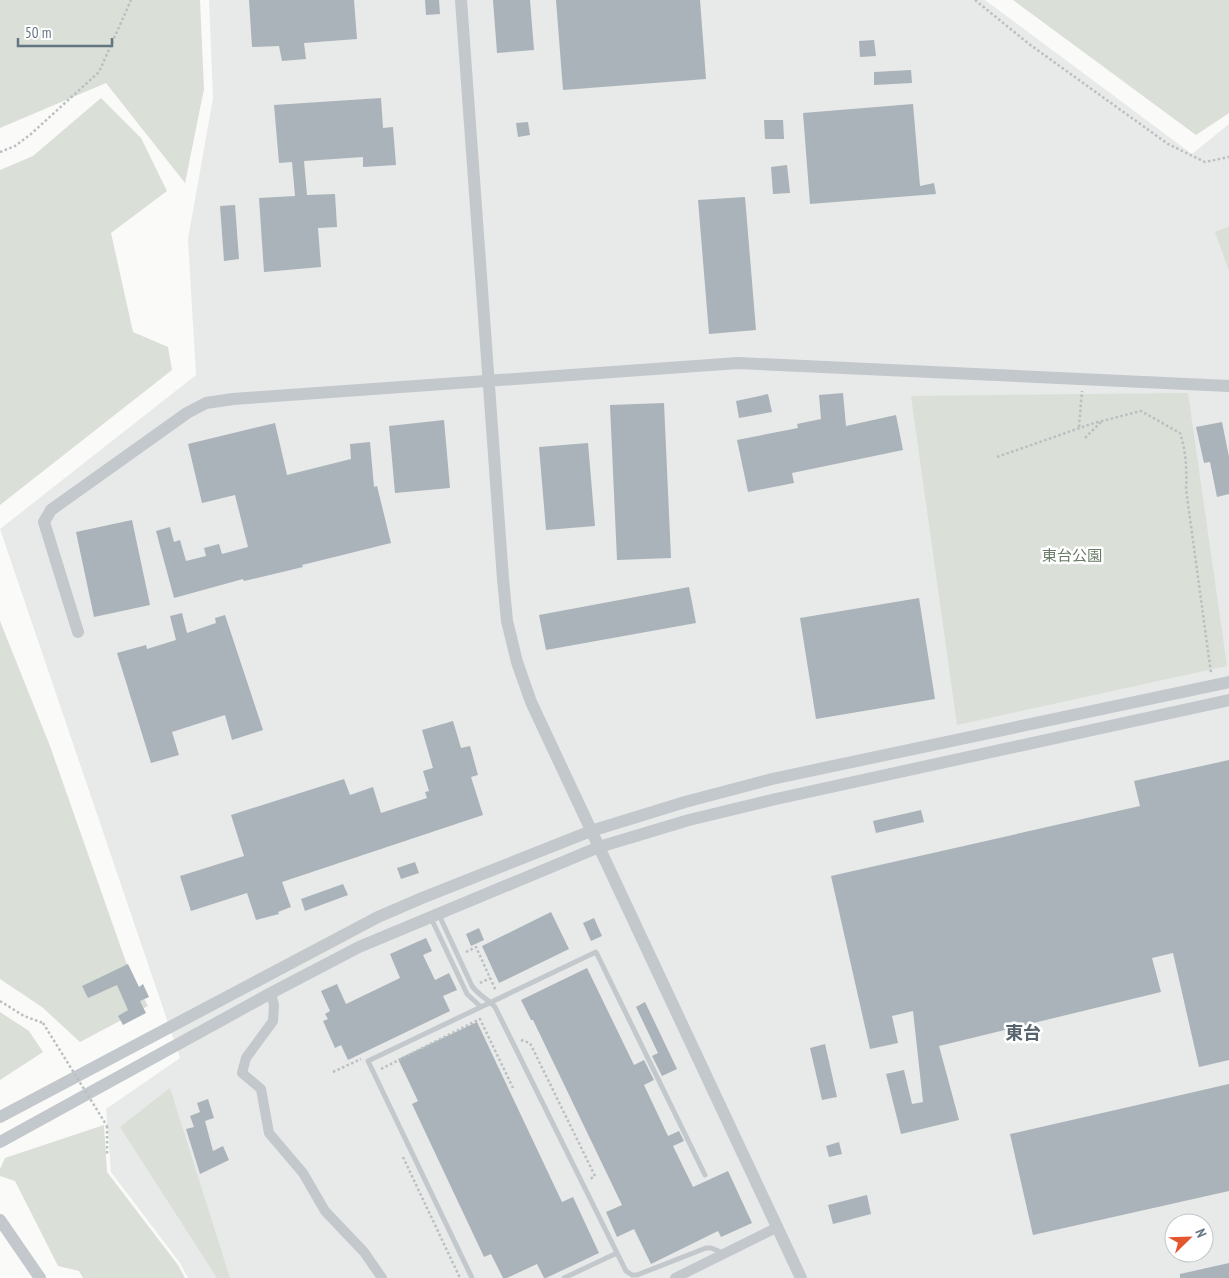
<svg xmlns="http://www.w3.org/2000/svg" width="1229" height="1278" font-family="'PT Sans Narrow','Noto Sans JP',sans-serif">
  <style>
    .built { fill: #e8e9e9; fill-rule: evenodd }
    .green { fill: #dadfd7 }
    .building { fill: #aab3b9 }
    .lines { fill: none; stroke-linecap: round; stroke-linejoin: round }
    .path { stroke: #bbbfc2; stroke-width: 2.5; stroke-dasharray: 2.5 2.5; stroke-linecap: butt }
    .service { stroke: #c3c8cc; stroke-width: 5 }
    .minor { stroke: #c3c8cc; stroke-width: 10 }
    .tertiary { stroke: #c3c8cc; stroke-width: 12 }
    .path-bridge { stroke: #bbbfc2; stroke-width: 2.5; stroke-dasharray: 2.5 2.5; stroke-linecap: butt }
    .labels { text-anchor: middle; dominant-baseline: central; stroke-width: 5; stroke-linejoin: round; paint-order: stroke }
    .park-label { font-size: 15px; fill: #687a64; stroke: #fff }
    .quarter-label { font-size: 18px; font-weight: bold; fill: #57646e; stroke: #fff }
  </style>
  <rect width="100%" height="100%" fill="#fafaf8"/>
  <path class="built" d="M209 0H985L1192 154 1229 124V1278H188L180 1263 111 1172 106 1109 180 1058 0 529 196 375 188 239 213 98ZM1174 1223H1204V1253H1174Z"/>
  <path class="green" d="M0 0H200L204 89 185 183 106 83 0 128Z
    M1013 0H1229V113L1196 135Z
    M101 98 141 138 167 191 111 233 133 332 168 347 172 370 0 505V170L33 156Z
    M1229 226V271L1215 232Z
    M1188 393 1227 666 957 725 911 396Z
    M0 621 50 746 126 962 148 1006 80 1042 42 1007 0 979Z
    M0 1012 29 1031 43 1052 0 1080Z
    M170 1088 230 1278H217L120 1127Z
    M104 1125 107 1172 178 1265 185 1278H83L79 1271 58 1266 15 1181 0 1176V1169L5 1158Z"/>
  <path class="building" d="M249 0H354L357 39 304 43 306 59 282 61 279 46 252 47Z
    M425 0H439L440 14 426 15Z
    M493 0H530L534 50 497 53Z
    M556 0H700L706 79 563 90Z
    M874 40 876 56 860 57 859 41Z
    M911 70 912 83 874 85V72Z
    M381 98 383 128 393 127 396 165 363 167V157L304 161 307 195 335 194 337 227 318 228 321 267 264 272 259 198 295 196 292 162 279 163 274 105Z
    M913 104 920 186 934 183 936 194 810 204 803 113Z
    M764 120H783L784 139H765Z
    M528 122 530 135 518 137 516 123Z
    M787 165 790 193 773 194 771 167Z
    M745 197 756 330 709 334 698 200Z
    M235 205 239 259 224 261 220 206Z
    M843 393 846 426 896 415 903 450 792 473 794 483 748 492 737 440 798 428 797 424 821 419 819 395Z
    M768 394 772 412 739 418 736 401Z
    M664 403 671 558 617 560 610 405Z
    M444 420 450 488 395 493 389 426Z
    M1222 422 1229 457V494L1217 497 1210 462 1204 463 1196 427Z
    M275 423 287 475 351 459 350 444 370 442 374 487 377 486 391 543 302 565 303 567 244 581 243 579 174 598 156 531 170 527 174 542 180 540 186 561 206 556 204 548 219 544 222 554 248 547 235 495 202 503 188 444Z
    M588 443 595 526 546 530 539 447Z
    M132 520 150 605 94 617 76 532Z
    M689 587 696 623 546 650 539 615Z
    M919 598 935 699 816 719 800 618Z
    M182 613 187 633 216 623 215 618 225 615 263 730 232 740 225 715 172 732 179 755 151 763 117 653 146 645 147 649 176 640 170 616Z
    M453 721 461 748 470 746 478 775 471 777 483 815 282 882 291 907 278 912 279 914 256 920 247 893 191 911 180 876 244 856 231 815 344 779 350 795 373 787 381 813 427 798 425 792 429 791 423 771 433 768 422 730Z
    M1229 760V1060L1199 1067 1173 953 1152 958 1161 992 939 1046 959 1120 901 1134 886 1074 904 1070 912 1104 923 1102 913 1011 892 1016 898 1043 870 1049 831 876 1140 806 1134 781Z
    M921 810 924 822 876 833 873 821Z
    M415 862 419 873 401 879 397 868Z
    M343 884 348 895 305 911 301 899Z
    M551 912 569 949 499 983 482 946Z
    M594 918 602 936 591 941 583 923Z
    M479 928 484 940 471 946 466 934Z
    M426 938 432 951 423 955 435 980 449 973 457 990 443 996 450 1011 348 1060 341 1045 335 1048 323 1021 328 1019 325 1014 330 1011 321 991 337 984 346 1004 400 978 390 954Z
    M128 964 139 987 143 984 149 997 140 1001 146 1013 123 1025 118 1016 128 1010 117 985 88 998 82 986Z
    M587 968 634 1065 644 1060 654 1080 644 1085 668 1136 679 1131 684 1141 673 1146 693 1187 728 1171 752 1223 721 1237 718 1231 651 1264 634 1229 617 1237 606 1212 622 1205 533 1020H531L521 1000Z
    M645 1002 677 1069 662 1076 652 1056 658 1053 636 1007Z
    M477 1022 562 1202 573 1197 599 1253 546 1278H544L537 1264 507 1278H503L491 1254 484 1257 412 1104 418 1101 398 1059Z
    M825 1044 837 1097 822 1100 810 1048Z
    M1229 1084V1191L1033 1235 1010 1134Z
    M208 1099 214 1118 205 1121 213 1151 223 1146 229 1160 200 1174 186 1129 194 1127 190 1116 200 1112 197 1103Z
    M839 1142 842 1154 829 1157 826 1146Z
    M867 1195 871 1214 833 1224 828 1205Z
    M1229 1263V1278H1180V1274Z"/>
  <g class="lines">
    <path class="path" d="M975 0 1029 44 1168 144 1205 162 1229 157
      M0 152 15 146 31 134 99 72 131 0
      M1079 427 1082 391
      M1085 438 1102 421
      M997 457 1094 423 1141 411 1180 433C1186 451 1187 469 1186 489L1211 673
      M466 952 476 947 496 991
      M480 983 490 978
      M0 1001 24 1016 43 1023
      M521 1040 530 1043 595 1176 590 1179
      M381 1069 480 1019 513 1088
      M333 1072 361 1059
      M107 1126V1156
      M403 1157 460 1278"/>
    <path class="service" d="M439 915 472 986C478 995 488 999 495 1007L626 1271 632 1275H637L706 1248H711L723 1253
      M431 918 467 994 481 1007
      M472 1278 368 1061 596 952 705 1175
      M564 1278 617 1253"/>
    <path class="minor" d="M271 993 274 1005 273 1021 246 1058 242 1073 261 1089 269 1133 303 1173 325 1211 364 1252 382 1278
      M675 1278 778 1227"/>
    <path class="tertiary" d="M461 0 503 579 507 621 517 662 531 702 801 1278
      M78 632 44 522 51 510 187 413 206 403 233 399 738 363 1229 386
      M0 1117 378 917 422 898 591 831 685 802 772 779 1229 682
      M0 1142 271 993 359 947 599 847 689 820 776 799 1229 700
      M0 1220 40 1278"/>
    <path class="path-bridge" d="M43 1023 107 1126"/>
  </g>
  <g class="labels">
    <g class="park-label">
      <text x="1072" y="555">東台公園</text>
    </g>
    <g class="quarter-label">
      <text x="1023" y="1032">東台</text>
    </g>
  </g>
  <g transform="translate(1189 1238) rotate(67)"><circle r="24" fill="#ffffff" stroke="#c1c8cd"/>
  <path d="M0-4L9 19L0 12L-9 19Z" fill="#e4572e"/>
  <text y="-8" font-size="14" font-weight="bold" text-anchor="middle" fill="#657683">N</text>
  </g>
  <path d="M18 38v8h94v-8" fill="none" stroke="#657683" stroke-width="2.5"/>
  <text x="25" y="38" font-size="15" fill="#657683" stroke="#ffffff" stroke-width="4" paint-order="stroke">50 m</text>
</svg>
